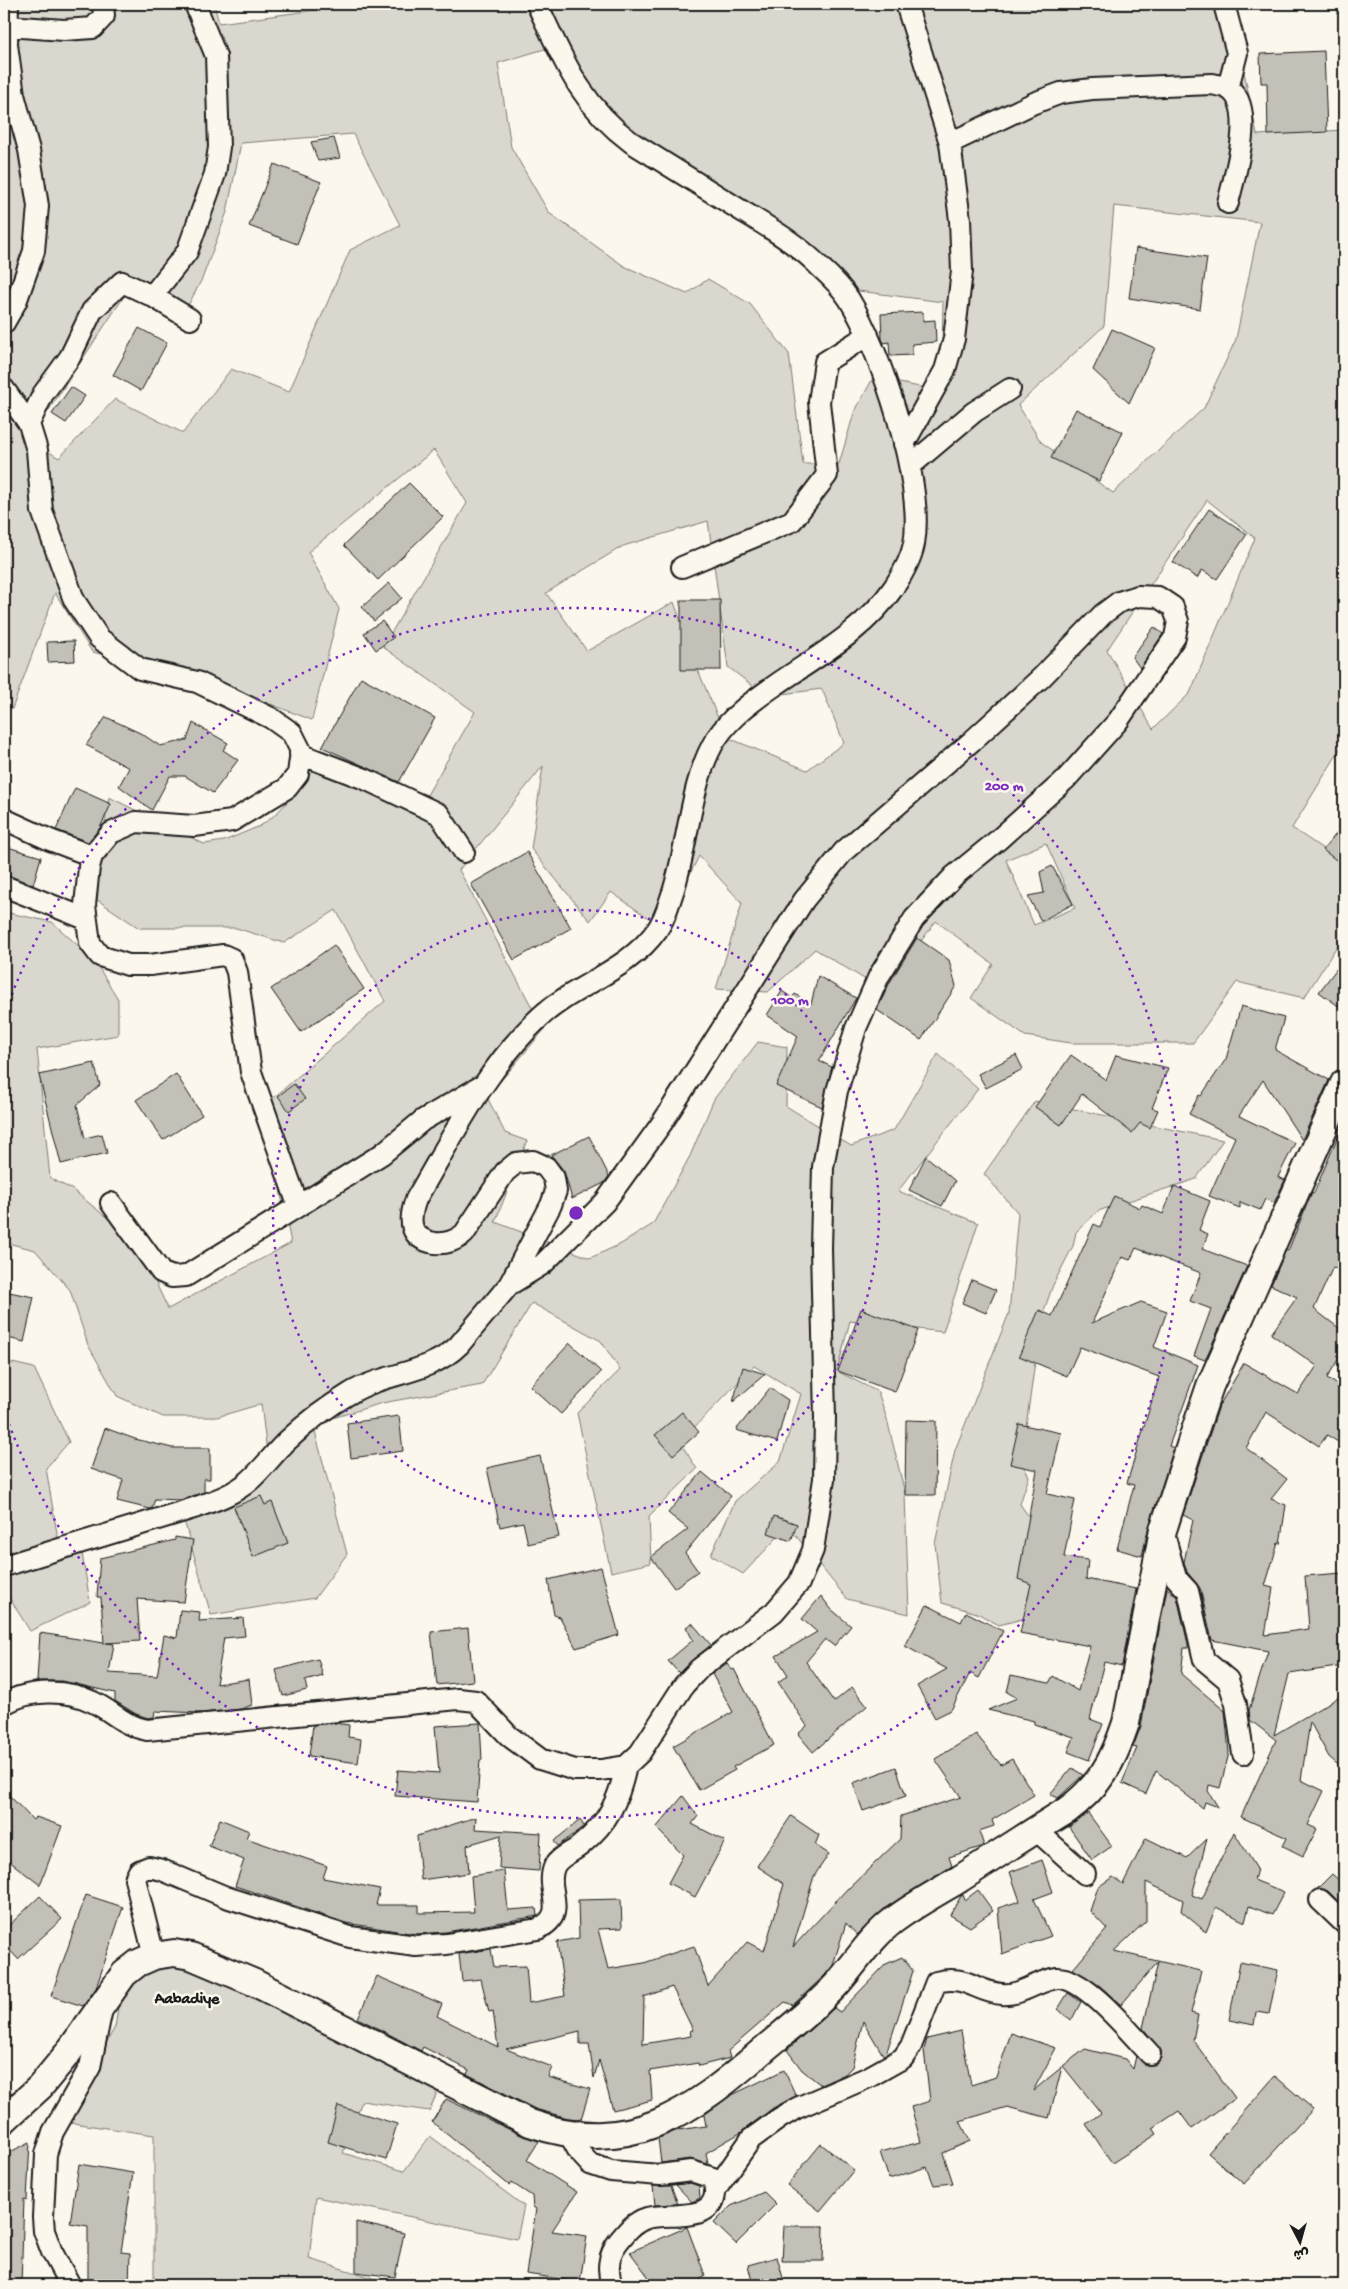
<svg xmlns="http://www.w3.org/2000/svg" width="1348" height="2289" font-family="'Gochi Hand','Playpen Sans Arabic',sans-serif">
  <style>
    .green { fill: #dad7ce; stroke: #7b7a75; fill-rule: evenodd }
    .building { fill: #c3c0b8; stroke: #1c1c1c; fill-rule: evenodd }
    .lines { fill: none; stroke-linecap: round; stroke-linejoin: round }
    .minor-casing { stroke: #1c1c1c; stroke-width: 24 }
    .major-casing { stroke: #1c1c1c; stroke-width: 30 }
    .minor { stroke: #fbf7ec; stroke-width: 20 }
    .major { stroke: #fbf7ec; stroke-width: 26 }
    .ring { fill: none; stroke: #7b2cbf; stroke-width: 2.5; stroke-dasharray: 2.5 5 }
    .labels { text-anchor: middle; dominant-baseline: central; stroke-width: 5; stroke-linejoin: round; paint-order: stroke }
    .quarter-label { font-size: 16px; font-weight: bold; fill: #1c1c1c; stroke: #fbf7ec }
    .centre { fill: #7b2cbf; stroke: #fbf7ec; stroke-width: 2.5 }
    .ring-label { font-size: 15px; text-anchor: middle; font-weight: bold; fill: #7b2cbf; stroke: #fbf7ec; stroke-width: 5; stroke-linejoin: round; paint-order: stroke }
  </style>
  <rect width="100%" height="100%" fill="#fbf7ec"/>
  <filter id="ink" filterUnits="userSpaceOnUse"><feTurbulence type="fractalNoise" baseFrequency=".02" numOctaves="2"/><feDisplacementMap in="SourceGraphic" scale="10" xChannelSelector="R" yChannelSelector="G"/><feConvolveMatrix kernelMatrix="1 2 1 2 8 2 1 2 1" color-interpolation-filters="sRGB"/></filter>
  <g filter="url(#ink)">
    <path class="green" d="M4 4H214L219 23 361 4H1230L1257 135 1344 130V663L1338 675 1344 684V743L1292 828 1344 863V935L1304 998 1237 982 1193 1043H1071L1025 1036 971 998 993 964 936 921 884 991 815 949 768 992 716 989 742 903 699 856 663 928 611 892 590 921 531 849 543 766 459 870 544 1030 487 1097 505 1133 527 1141 495 1222 590 1258 621 1244 653 1224 690 1156 714 1099 758 1042 787 1047 786 1106 851 1146 894 1130 938 1054 978 1089 898 1191 978 1223 943 1332 850 1321 837 1371 878 1392 887 1419 905 1494 909 1614 847 1599 788 1526 743 1574 711 1555 735 1501 780 1462 801 1394 754 1366 680 1442 697 1469 649 1516 651 1563 611 1572 577 1413 620 1370 601 1341 532 1303 482 1385 382 1403 313 1424 347 1554 315 1598 211 1615 183 1517 269 1469 261 1404 217 1417H163L117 1396 88 1345 70 1290 35 1250 4 1242V912L52 922 94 960 118 999V1035L37 1049 50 1178 73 1190 137 1242 168 1309 291 1243 263 1107 385 1001 336 910 284 943 236 928H139L93 897 109 797 204 844 224 841 260 826 276 814 300 788 316 756 427 795 475 712 383 647 467 503 434 450 308 552 339 609 312 720 192 674 92 652 55 593 12 709 4 704ZM558 45 626 134 851 290 943 302 941 391 873 378 854 413 839 464H803L789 354 750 304 708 279 687 294 624 266 549 213 511 147 498 63ZM353 134 400 225 350 250 289 392 231 369 183 433 115 399 59 458 29 440 125 295 182 317 202 279 227 212 241 143ZM1114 206 1260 222 1236 339 1204 408 1113 493 1041 442 1018 405 1104 326ZM1207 500 1255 538 1190 693 1153 729 1107 650ZM708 521 728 667 766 696 822 689 844 743 807 770 726 737 700 675 674 602 587 651 546 593 623 546ZM1046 843 1075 908 1034 925 1006 860Z
      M1035 1101 1223 1140 1196 1179 1098 1211 1076 1232 1073 1246 1053 1285 1041 1319 1021 1462 1029 1476 1020 1504 1041 1534 1026 1618 999 1625 977 1613 942 1603 935 1544 955 1450 1009 1313 1018 1213 984 1174Z
      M4 1361 34 1368 69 1442 46 1468 61 1557 82 1553 90 1602 30 1631 4 1589Z
      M176 1957 444 2078 429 2111 362 2101 343 2153 404 2171 430 2136 524 2206 517 2239 316 2197 309 2259 397 2285H154V2135L66 2122 81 2089 115 2027 119 2002 132 1981Z"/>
    <path class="building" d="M1324 51 1327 132 1268 135 1267 83H1261L1260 54Z
      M334 138 340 158 318 161 311 142Z
      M274 164 321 182 297 244 249 226Z
      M1136 248 1207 258 1200 309 1129 298Z
      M923 312V321L935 320 936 342 912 344V355L890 356 889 342 884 343 882 339 881 314Z
      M139 328 167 343 141 391 113 375Z
      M1112 329 1155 348 1129 403 1093 370Z
      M71 387 85 396 66 423 52 414Z
      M1076 409 1123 432 1099 481 1051 458Z
      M409 483 443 517 378 580 344 545Z
      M1209 509 1247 534 1217 579 1202 570 1197 578 1173 562Z
      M389 583 402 598 374 621 362 607Z
      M681 600H720L721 670H681Z
      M382 621 394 637 376 650 364 633Z
      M1154 627 1163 634 1140 668 1132 657Z
      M74 641 75 661 48 662 47 642Z
      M361 677 435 718 399 782 322 747Z
      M106 717 142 734 160 746 187 740 193 723 228 743 223 750 238 760 213 793 185 776H170L152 810 119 786 129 768 86 745Z
      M75 788 111 804 100 828 88 842 56 830Z
      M1344 824V866L1323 850Z
      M4 846 41 857 33 885 4 874Z
      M527 852 571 928 514 960 471 884Z
      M1052 866 1073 904 1041 921 1028 896 1044 893 1040 872Z
      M917 938 949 960 956 986 921 1040 877 1010 890 982Z
      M334 945 364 989 301 1032 271 989Z
      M1344 959V1010L1319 992Z
      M818 976 856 998 819 1061 832 1067 822 1107 776 1086 798 1036 767 1015 782 991 792 998 795 994 811 1004Z
      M1241 1006 1284 1018 1275 1050 1329 1080 1302 1140 1263 1080 1239 1116 1295 1143 1278 1177 1285 1180 1274 1203 1265 1199 1260 1210 1240 1202V1208L1209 1196 1235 1137 1189 1114 1199 1095 1201 1096 1226 1059Z
      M1016 1055 1023 1069 986 1088 978 1074Z
      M1071 1055 1106 1080 1116 1055 1168 1068 1152 1108 1158 1110 1150 1128 1140 1123 1132 1133 1082 1094 1061 1125 1035 1107Z
      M94 1063 100 1085 77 1105 85 1138 102 1134 107 1153 61 1164 39 1075Z
      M176 1074 202 1115 163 1140 136 1100Z
      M294 1084 305 1099 289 1111 278 1096Z
      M1344 1122V1272L1333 1267 1314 1309 1344 1332V1350L1327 1378 1344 1389V1432L1338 1442 1327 1435 1319 1446 1266 1412 1246 1448 1287 1479 1271 1499 1286 1505 1280 1544 1278 1543 1265 1586 1273 1588 1265 1635 1309 1629 1305 1576 1342 1573 1344 1610H1339L1344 1648V1666L1289 1674 1274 1735 1344 1694V1770L1329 1757 1310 1722 1301 1780 1324 1791 1308 1825 1317 1829 1303 1856 1283 1846 1287 1838 1241 1817 1276 1740 1250 1720 1249 1710 1268 1651 1212 1640 1200 1588 1187 1572 1184 1562 1193 1520 1183 1515 1219 1406 1244 1363 1298 1394 1317 1366 1271 1334 1297 1297 1271 1285 1286 1250 1288 1251 1312 1192 1314 1193Z
      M589 1136 609 1176 604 1183 572 1199 564 1171 551 1155Z
      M926 1156 955 1181 942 1206 909 1190Z
      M1174 1186 1210 1201 1199 1230 1208 1234 1202 1249 1247 1266 1205 1360 1194 1356 1211 1309 1190 1301 1201 1273 1136 1248 1130 1260 1122 1257 1092 1323 1141 1302 1167 1311 1154 1347 1198 1365 1169 1446 1174 1448 1149 1526 1142 1556 1117 1549 1134 1485 1127 1483 1159 1377 1080 1347 1067 1376 1019 1356 1039 1310 1052 1316 1094 1224 1100 1227 1114 1196 1140 1208 1142 1205 1163 1214Z
      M972 1280 996 1290 986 1313 962 1303Z
      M4 1291 34 1297 24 1342 4 1337Z
      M861 1309 918 1330 895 1392 838 1371Z
      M570 1343 601 1372 561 1414 530 1386Z
      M743 1367 765 1374 733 1402Z
      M770 1388 788 1400 777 1442 736 1430Z
      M682 1412 699 1432 673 1455 655 1435Z
      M399 1416 403 1451 351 1458 347 1423Z
      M906 1420 936 1421 935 1495H905Z
      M1019 1424 1061 1433 1047 1494 1075 1500 1064 1557 1088 1560 1086 1579 1136 1589 1122 1666 1104 1662 1090 1719 1103 1724 1089 1760 1068 1752 1074 1737 1034 1724V1721L988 1710 1017 1698 1007 1692 1011 1675 1049 1683 1053 1676 1078 1691 1090 1646 1020 1633 1031 1584 1018 1579 1037 1470 1010 1464Z
      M105 1428 135 1439 172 1448H210V1479H204V1492L181 1500 155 1499 152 1508 150 1509 117 1501 123 1480 91 1469Z
      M540 1456 559 1537 528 1544 523 1522 500 1527 487 1468Z
      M702 1472 731 1496 685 1553 698 1571 674 1588 651 1557 688 1529 668 1513Z
      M261 1496 265 1505 272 1502 288 1543 253 1557 234 1507Z
      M774 1516 797 1524 791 1541 768 1533Z
      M175 1537 193 1540 184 1602 137 1599 140 1641 106 1643 114 1644 109 1673 157 1676 164 1635 177 1638 180 1610 200 1612 199 1621 243 1618 245 1636 224 1638 216 1684 249 1679 252 1705 241 1709 201 1713 155 1711 154 1717 148 1718 136 1714 115 1701V1693L62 1681H37L40 1633 104 1643 101 1597H97L100 1558 175 1540Z
      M601 1567 619 1635 576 1648 560 1617 554 1615 548 1580Z
      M1167 1588 1177 1597 1188 1644V1648H1184L1181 1674 1225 1711 1229 1753 1220 1788 1209 1785 1208 1791 1218 1807 1205 1802 1203 1808 1156 1771 1146 1794 1122 1783 1137 1748 1133 1747 1141 1726Z
      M821 1596 831 1609 851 1626 834 1646 825 1639 806 1662 834 1702 852 1687 867 1706 813 1752 798 1734 807 1726 778 1682 788 1675 776 1656 817 1632 802 1619Z
      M927 1605 961 1622 966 1612 1003 1631 979 1678 970 1673 951 1710 935 1718 917 1686 947 1669 905 1646Z
      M692 1623 711 1645 692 1660 679 1673 668 1661 693 1640 686 1627Z
      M468 1628 473 1681 437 1685 431 1632Z
      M318 1659 323 1676 305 1681 307 1690 283 1696 276 1670Z
      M727 1663 732 1670 734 1669 774 1745 733 1767 735 1770 699 1790 673 1746 733 1712 712 1674Z
      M333 1723 349 1725 348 1737 361 1739 358 1763 309 1756 313 1725Z
      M480 1723 482 1760H480L477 1802 395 1796 398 1770 439 1773 435 1726Z
      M976 1734 1001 1765 1012 1759 1034 1795 992 1820 994 1826 979 1831 984 1846 949 1857 952 1866 885 1908 857 1935 846 1923 833 1965 825 1975 793 2005 785 2002 728 2051 730 2058 699 2066 698 2063 650 2071 652 2100 613 2110 599 2060 594 2078 589 2044H580V2031L506 2049 552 2067 548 2077 590 2089 581 2119 568 2118 535 2109 467 2074 469 2070 423 2047 421 2051 358 2018 377 1976 442 2004 437 2016 498 2047 493 2011 489 2012 481 1979 462 1981 459 1954 491 1949 494 1967 526 1966 529 2003 565 1996 557 1942 579 1938 578 1900 621 1899 622 1928 598 1929 608 1969 644 1963 694 1946 708 1986 747 1942 764 1951 784 1884 757 1866 791 1816 819 1835 815 1845 829 1854 814 1876 793 1947 848 1888H849L900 1839 901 1816 961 1797 935 1759ZM672 1987 693 2030 690 2031 691 2036 643 2044 644 1997Z
      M896 1767 906 1796 863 1811 853 1783Z
      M1072 1768 1083 1775 1058 1798 1050 1794Z
      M4 1790 33 1820 36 1817 62 1826 40 1885 4 1857Z
      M683 1796 698 1816 692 1824 725 1841 695 1897 668 1883 683 1855 656 1828Z
      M1088 1813 1112 1846 1092 1860 1069 1827Z
      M476 1817 475 1829 541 1833 539 1871 499 1868 501 1835 467 1845 469 1873 421 1880 417 1836Z
      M220 1819 249 1831 246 1838 327 1866 323 1878 380 1889 376 1905H419V1913L474 1912 471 1876 504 1871 508 1910 536 1908 537 1916 446 1932 416 1934 346 1923 235 1886 244 1860 209 1846Z
      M580 1820 584 1826 558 1846 554 1841Z
      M1234 1832 1257 1869 1254 1880 1284 1892 1272 1915 1249 1906 1245 1922 1216 1907 1206 1932 1181 1911 1183 1900 1146 1882V1921L1114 1951 1201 1971 1191 2013 1198 2015 1193 2040 1235 2098 1192 2129 1179 2111 1153 2128 1157 2134 1112 2163 1086 2124 1101 2113 1063 2066 1085 2049 1125 2059 1133 2069 1136 2056 1147 2065 1158 2062 1161 2051 1143 2028 1158 1962 1121 2005 1100 1986 1073 1969 1107 1929 1090 1911 1098 1887 1113 1877 1123 1884 1146 1838 1187 1858 1207 1839 1192 1895 1202 1899Z
      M1042 1860 1053 1892 1034 1899 1051 1936 1002 1954 998 1908 1020 1901 1010 1872Z
      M1332 1874 1344 1885V1907L1328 1891 1318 1888Z
      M978 1890 993 1911 970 1927 950 1915 961 1896 963 1895 965 1900Z
      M86 1895 123 1907 96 1988 83 2006 51 1996Z
      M40 1896 62 1919 18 1959 4 1944V1930Z
      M902 1957 913 1971 886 2054 883 2055 863 2021 852 2067 845 2074 821 2085 802 2070 787 2050 834 2008 840 2012 886 1964Z
      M1240 1962 1278 1970 1269 2014 1256 2012 1254 2025 1229 2020Z
      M1068 1993 1081 2002 1071 2021 1058 2009Z
      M961 2031 971 2085 996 2077 1011 2033 1056 2048 1033 2091 1062 2067 1049 2118 1007 2107 960 2121 970 2141 943 2153 953 2183 934 2185 927 2167 889 2179 880 2152 921 2142 911 2107 930 2101 924 2050 927 2039Z
      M784 2070 796 2096 773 2108 740 2133 706 2153 708 2164 690 2159 661 2163 658 2138 678 2130 706 2126 704 2115 730 2096Z
      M1275 2076 1313 2109 1244 2184 1208 2153Z
      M446 2099 523 2136 539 2141 527 2160 577 2192 552 2231 587 2236 580 2282 526 2274 536 2209 533 2207 532 2196 512 2183 510 2186 432 2122Z
      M338 2106 397 2124 386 2160 328 2142Z
      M30 2142 27 2200 24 2199 21 2285H4V2155Z
      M821 2144 854 2170 820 2211 787 2185Z
      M79 2164 133 2173 121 2252 130 2253 129 2285H88V2226L70 2223Z
      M690 2183 699 2186 700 2198 692 2202 676 2185Z
      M653 2186H671L678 2204 655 2205Z
      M764 2192 776 2204 736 2244 714 2223 731 2206Z
      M356 2222 404 2233 395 2277 356 2272Z
      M784 2226H824L823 2261H782Z
      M687 2227 705 2275 695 2285H671L670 2278 653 2283 630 2252Z
      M777 2257 785 2285H753L748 2265Z"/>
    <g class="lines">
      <g class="minor-casing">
        <path id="minor" d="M1224 4 1237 53 1228 88
          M7 26 64 30 93 28 104 16 103 4
          M950 143 1034 103 1061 93 1092 89 1212 84C1216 85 1223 86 1227 88 1258 104 1234 177 1228 203
          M152 296 187 252 215 174 219 147 216 56 195 4
          M4 323 16 302 34 251 38 206 29 150 14 95 7 45 8 4
          M4 389 29 424 37 450 42 511 74 600 99 638 140 669 197 682 271 718 292 733 301 751 298 774 287 788 232 821 194 826 136 822 111 833 92 856 89 867 85 905 90 943 100 956 128 965H150L223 955 232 959 237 972 251 1072 298 1205
          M29 424 43 394 70 357 92 311 122 282 152 296 190 319
          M904 444 945 370 954 339 962 271 960 220 950 143 906 4
          M910 466 974 412 1010 389
          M682 567 792 521 827 475 819 402 825 362 868 335
          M300 754 365 779 439 814 464 852
          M4 819 50 840 92 856
          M4 886 86 919
          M111 1203 161 1272 172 1277 186 1276 382 1154 423 1120 480 1087
          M1164 1534 1176 1578 1188 1591 1204 1660 1228 1680 1236 1704 1243 1754
          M4 1566 194 1508C213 1501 233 1495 249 1481 263 1469 274 1453 288 1440 306 1423 327 1407 349 1394 384 1372 429 1375 459 1345L509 1285 551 1205 556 1191 554 1178 546 1167 533 1161 516 1163 505 1172 464 1234C454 1241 447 1244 435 1243 409 1239 408 1221 416 1199 453 1136 486 1068 540 1017 576 984 628 971 657 930 665 919 668 906 673 892 688 846 691 778 716 739 731 716 754 700 777 684 818 656 865 630 894 587 902 575 911 559 914 544 925 483 881 351 849 299 842 288 831 277 821 268 799 245 770 228 742 211 705 188 668 165 631 142 580 104 563 59 537 4
          M4 1704C29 1689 67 1689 93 1702 114 1712 122 1725 147 1730L458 1699 476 1701 509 1736 540 1759 575 1770H601L626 1766 640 1753 684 1685 699 1669 774 1612 799 1583 813 1550 824 1479 825 1418 821 1248 823 1167 837 1091 856 1028 879 976 914 919 954 876 998 840 1066 779 1118 721 1175 637 1178 621 1173 607 1158 597 1138 596 1119 602 1103 614 1042 677 972 741 844 851 804 900 662 1123 605 1202 543 1264 509 1285
          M1036 1830 1085 1874
          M1320 1900 1344 1923
          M154 1956 135 1879 139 1871 149 1867 162 1870 226 1897 350 1937 416 1946 447 1944 538 1929C571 1913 543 1889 555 1865 561 1855 574 1852 582 1844 609 1822 619 1799 626 1766
          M569 2134 579 2152 590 2164 611 2171 660 2175 691 2171 713 2178C726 2225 674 2212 647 2218 634 2222 626 2232 618 2242 608 2255 607 2271 612 2285
          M716 2189 751 2139 780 2118 797 2108 869 2077 903 2058 911 2046 936 1982C967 1974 975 1992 1002 1994 1022 1996 1038 1980 1057 1978 1084 1976 1131 2034 1150 2054
          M70 2285 52 2252 44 2231 43 2217 46 2154 53 2132 90 2067 102 2009"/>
      </g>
      <g class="major-casing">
        <path id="major" d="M4 2120 40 2087 68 2053 124 1974 138 1963 154 1956 174 1953 191 1956 255 1983 530 2123C629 2158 691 2113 763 2050 788 2029 814 2009 836 1985 855 1964 871 1937 894 1920 914 1905 936 1893 958 1880 994 1857 1030 1833 1066 1811 1100 1786 1113 1762 1126 1723L1163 1530 1192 1439 1210 1386 1344 1083"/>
      </g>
      <use href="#minor" class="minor"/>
      <use href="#major" class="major"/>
    </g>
  </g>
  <g class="ring">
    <circle cx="576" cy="1213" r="303"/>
    <path d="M4 1016A605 605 0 1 1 4 1410"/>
  </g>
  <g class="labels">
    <g class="quarter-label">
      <text x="187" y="2000">Aabadiye</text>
    </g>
  </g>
  <circle cx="576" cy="1213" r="8" class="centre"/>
  <g class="ring-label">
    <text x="1004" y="790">200 m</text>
    <text x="790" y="1004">100 m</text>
  </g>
  <rect width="1348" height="2289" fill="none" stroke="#fbf7ec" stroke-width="20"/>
  <rect x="10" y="10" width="1328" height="2269" fill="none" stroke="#1c1c1c" stroke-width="2" filter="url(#ink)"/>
  <g transform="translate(1300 2242) rotate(174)" stroke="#fbf7ec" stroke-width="4" paint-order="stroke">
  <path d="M0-4L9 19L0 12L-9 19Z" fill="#1c1c1c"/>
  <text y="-8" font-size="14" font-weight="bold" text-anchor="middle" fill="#1c1c1c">ش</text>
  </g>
</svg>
